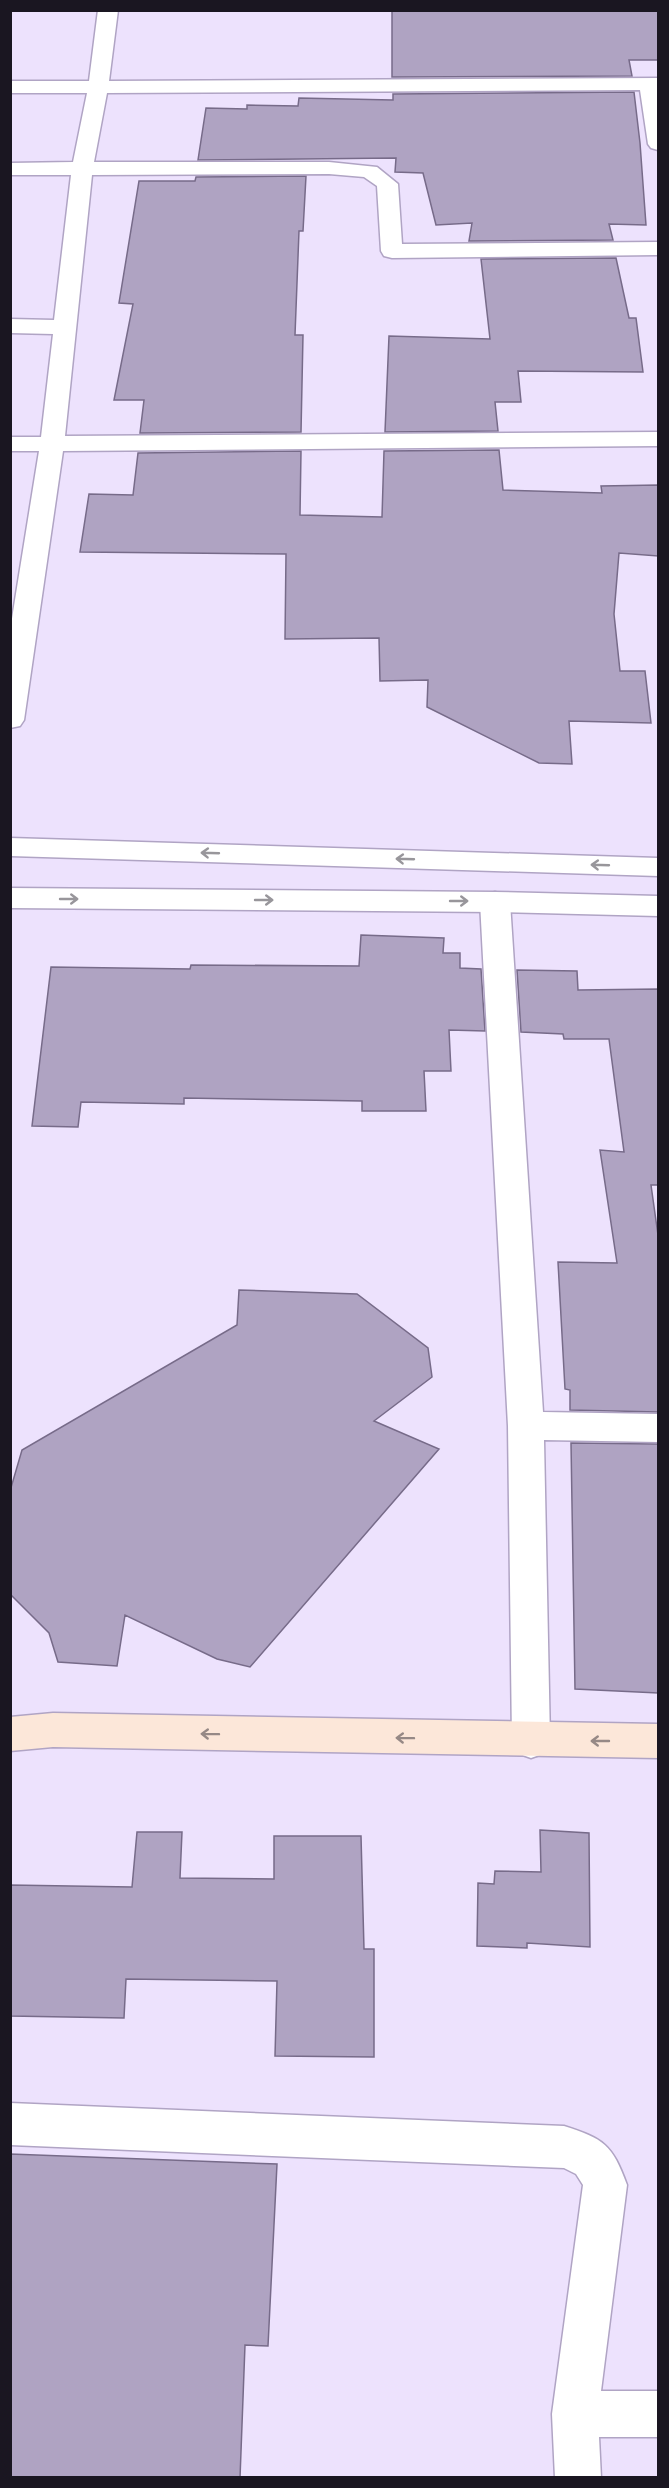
<svg xmlns="http://www.w3.org/2000/svg" width="669" height="2488" font-family="'Work Sans',sans-serif">
  <style>
    .building { fill: #afa3c2; stroke: #776b89; stroke-width: 1.5 }
    .lines { fill: none; stroke-linecap: round; stroke-linejoin: round }
    .minor-casing { stroke: #b0a4c4; stroke-width: 3 }
    .tertiary-casing { stroke: #b0a4c4; stroke-width: 3 }
    .secondary-casing { stroke: #b0a4c4; stroke-width: 3 }
    .minor { fill: #fff; fill-rule: evenodd }
    .tertiary { fill: #fff; fill-rule: evenodd }
    .secondary { fill: #fce7d9; fill-rule: evenodd }
    .oneway { stroke: #98969b }
    .oneway2 { stroke: #968986 }
  </style>
  <rect width="100%" height="100%" fill="#ede2fd"/>
  <path class="building" d="M392 10H658V60H629L632 76 392 77Z
    M634 92 640 143 646 225 609 224 613 240 469 241 472 223 436 225 423 173 395 172 396 158 198 160 206 108 247 109V105L298 106 299 98 393 100V94Z
    M306 176 303 231H299L295 335H303L301 432 140 433 144 400H114L133 304 119 303 139 181H195L196 177Z
    M616 258 629 318H636L643 372 518 371 521 402H495L498 431 385 432 389 336 490 339 481 259Z
    M499 450 503 490 602 493 601 486 658 485V556L619 553 614 614 620 671H645L651 723 569 721 572 764 539 763 427 707 428 680 380 681 379 638 285 639 286 554 80 552 89 494 133 495 138 453 301 451 300 515 382 517 384 451Z
    M361 935 444 938 443 953H460V968L481 969 485 1031 449 1030 451 1071H424L426 1111H362V1101L184 1098V1104L81 1102 78 1127 32 1126 51 967 190 969 191 965 359 966Z
    M517 970 577 971 578 990 658 989V1185H651L658 1235V1412L570 1410V1390L565 1389 558 1262 617 1263 600 1150 624 1152 609 1039H564L563 1034 521 1032Z
    M239 1290 357 1294 428 1348 432 1377 374 1421 439 1449 250 1667 217 1659 125 1615 117 1666 58 1662 49 1633 10 1594V1491L22 1450 237 1325Z
    M571 1443 658 1444V1693L575 1689Z
    M540 1830 589 1833 590 1947 527 1943V1948L477 1946 478 1883 494 1884 495 1871 541 1872Z
    M137 1832H182L180 1878 274 1879V1836H361L364 1949H374V2057L275 2056 277 1981 126 1979 124 2018 10 2016V1885L132 1887Z
    M10 2154 277 2164 268 2346 245 2345 240 2478H10Z"/>
  <g class="lines">
    <g class="minor-casing">
      <path id="minor" d="M98 10H118L109 81 658 78V150L651 148 648 144 640 90 107 93 94 162H329L377 167 398 184 402 244 658 242V255L392 258 384 256 381 251 377 186 364 177 329 174 92 175 65 436 658 432V446L63 451 24 720 20 726 10 728V631L39 451H10V437H41L53 334 10 333V319L54 320 71 175H10V163L73 162 87 93H10V81H89Z
        M495 892 505 895 510 902 543 1412 658 1414V1442L544 1440 550 1741 545 1753 531 1758 517 1753 512 1741 508 1426 480 902 485 895Z
        M10 2103 564 2126C604 2139 612 2144 627 2185L601 2391H658V2437H599L601 2478H555L552 2414 583 2185 576 2174 564 2168 10 2145Z"/>
    </g>
    <g class="tertiary-casing">
      <path id="tertiary" d="M10 838 658 858V876L10 856Z
        M10 888 495 892 658 896V916L495 912 10 908Z"/>
    </g>
    <g class="secondary-casing">
      <path id="secondary" d="M53 1713 658 1724V1758L53 1747 10 1751V1717Z"/>
    </g>
    <use href="#minor" class="minor"/>
    <use href="#tertiary" class="tertiary"/>
    <use href="#secondary" class="secondary"/>
  </g>
  <defs><path id="oneway-shaft" d="M-6 0H5M1.5-3L5.5 0L1.5 3" fill="none" stroke-width="1.6" stroke-linecap="round" stroke-linejoin="round" transform="scale(1.5)"/></defs>
  <g class="oneway">
    <use href="#oneway-shaft" transform="translate(210 853) rotate(-178)"/>
    <use href="#oneway-shaft" transform="translate(405 859) rotate(-178)"/>
    <use href="#oneway-shaft" transform="translate(600 865) rotate(-178)"/>
    <use href="#oneway-shaft" transform="translate(69 899)"/>
    <use href="#oneway-shaft" transform="translate(264 900)"/>
    <use href="#oneway-shaft" transform="translate(459 901)"/>
  </g>
  <g class="oneway2">
    <use href="#oneway-shaft" transform="translate(210 1734) rotate(-179)"/>
    <use href="#oneway-shaft" transform="translate(405 1738) rotate(-179)"/>
    <use href="#oneway-shaft" transform="translate(600 1741) rotate(-180)"/>
  </g>
  <rect width="669" height="2488" fill="none" stroke="#1a1621" stroke-width="24"/>
</svg>
